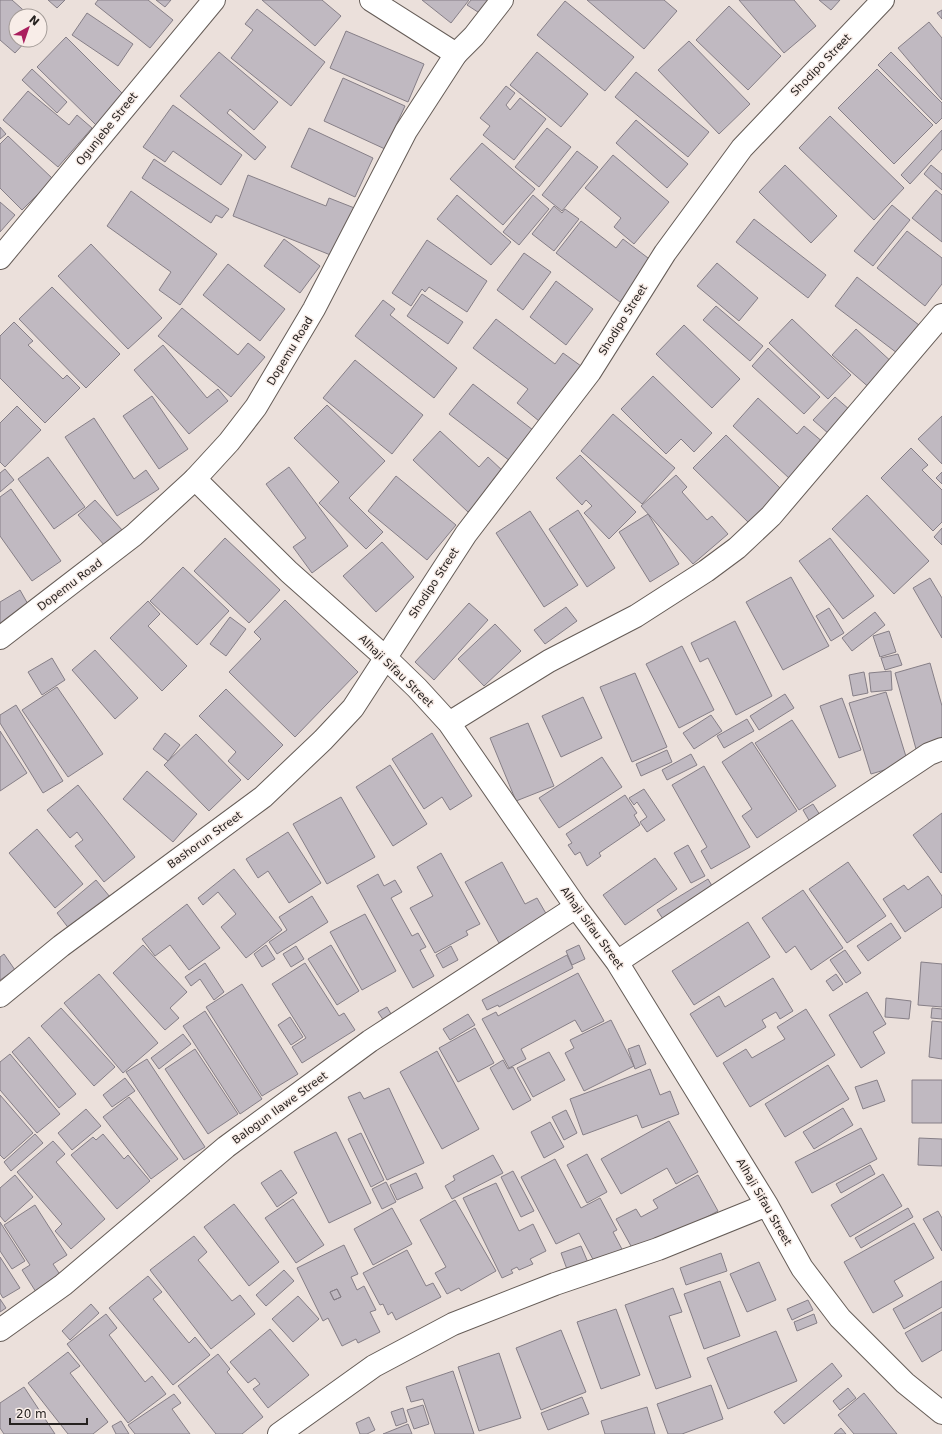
<svg xmlns="http://www.w3.org/2000/svg" width="942" height="1434" font-family="'DejaVu Sans',sans-serif">
  <style>
    .building { fill: #c0b9c1; stroke: #867f87; fill-rule: evenodd }
    .lines { fill: none; stroke-linecap: round; stroke-linejoin: round }
    .minor-casing { stroke: #655c57; stroke-width: 24 }
    .secondary-casing { stroke: #655c57; stroke-width: 24 }
    .minor { stroke: #fff; stroke-width: 22 }
    .secondary { stroke: #fff; stroke-width: 22 }
    .labels { text-anchor: middle; dominant-baseline: central; stroke-width: 3; stroke-linejoin: round; paint-order: stroke }
    .street-label { font-size: 11px; fill: #262220; stroke: #f8ede8 }
  </style>
  <rect width="100%" height="100%" fill="#ebe0db"/>
  <path class="building" d="M0 0H12L30 16H16V40H27L15 53 0 40Z
    M48 0H65L57 8Z
    M98 0H148L173 20 150 48 95 4Z
    M156 0H171L165 7Z
    M262 0H322L341 16 315 46Z
    M422 0H469L451 23Z
    M471 0H492L481 14 467 5Z
    M587 0H664L677 11 644 49Z
    M739 0H794L816 26 784 53Z
    M819 0H840L831 10Z
    M565 1 634 57 605 91 537 35Z
    M729 6 781 56 748 90 696 40Z
    M257 9 325 62 291 106 231 58 253 30 245 24Z
    M942 10V19L937 13Z
    M87 13 133 44 118 66 72 35Z
    M929 22 942 38V100L898 48Z
    M346 31 424 64 408 102 330 68Z
    M66 37 125 96 96 125 37 67Z
    M689 41 750 104 719 134 658 70Z
    M219 52 278 102 254 130 230 109 227 113 266 147 255 160 180 96Z
    M537 52 588 94 561 127 510 85Z
    M891 52 942 103V118L936 124 878 65Z
    M32 69 67 102 57 113 22 80Z
    M877 69 933 125 894 164 838 108Z
    M636 72 709 132 688 157 615 97Z
    M343 78 405 106 385 149 324 121Z
    M506 86 515 93 506 105 510 110 520 98 546 119 514 160 483 135 490 126 480 118Z
    M28 91 69 125 77 115 92 128 58 167 3 120Z
    M173 105 242 155 221 185 173 151 165 162 143 147Z
    M830 116 904 188 874 220 799 148Z
    M636 120 688 164 667 188 616 143Z
    M0 127 6 134 0 139Z
    M309 128 373 158 355 197 291 167Z
    M547 128 571 147 539 187 515 167Z
    M942 130V149L910 184 901 175Z
    M8 136 53 179 22 210 0 188V144Z
    M482 143 535 189 503 225 450 179Z
    M577 151 598 167 562 211 542 195Z
    M613 155 669 202 634 244 614 227 621 218 585 188Z
    M154 159 229 209 222 218 216 215 211 223 142 178Z
    M785 165 837 216 811 243 759 192Z
    M931 165 942 174V190L924 174Z
    M248 175 326 206 329 198 357 209 338 258 233 216Z
    M936 190 942 195V242L912 218Z
    M131 191 217 254 180 305 159 290 171 272 107 226Z
    M457 195 511 242 491 265 437 219Z
    M533 195 549 209 519 245 503 232Z
    M0 202 15 215 0 232Z
    M892 205 910 220 873 266 854 251Z
    M554 206 562 213 565 209 579 219 554 251 532 234Z
    M754 219 826 275 808 298 736 242Z
    M581 221 616 248 623 239 652 261 620 302 556 253Z
    M907 231 942 258V284L925 306 877 268Z
    M284 239 320 266 300 293 264 266Z
    M427 240 487 281 467 312 429 287 425 292 422 289 411 306 392 293Z
    M91 244 162 318 128 349 58 276Z
    M524 253 551 272 523 310 497 290Z
    M717 263 758 298 739 321 697 286Z
    M228 264 285 309 260 341 203 295Z
    M857 277 919 325 897 353 835 306Z
    M556 281 593 309 566 345 530 317Z
    M52 287 120 354 86 388 19 319Z
    M422 294 463 322 448 344 407 316Z
    M383 300 395 309 390 315 457 368 434 398 355 336Z
    M716 306 763 346 750 361 703 320Z
    M182 308 238 355 248 343 265 357 231 397 158 336Z
    M496 319 555 364 563 353 581 366 539 421 517 403 528 389 473 348Z
    M792 319 851 375 828 399 769 343Z
    M14 322 33 341 28 345 63 379 67 375 80 388 45 423 0 378V336Z
    M684 325 740 379 712 408 656 354Z
    M856 329 895 365 872 390 832 355Z
    M163 345 207 398 218 389 228 401 189 434 134 370Z
    M768 348 820 397 804 414 752 366Z
    M355 360 423 415 392 454 323 398Z
    M653 376 712 433 694 452 681 439 666 454 621 409Z
    M473 384 533 430 510 461 449 414Z
    M152 396 188 449 159 469 123 416Z
    M835 397 850 410 829 434 813 420Z
    M758 398 797 434 804 426 824 443 790 479 733 426Z
    M327 405 385 461 349 498 383 532 366 549 319 503 339 482 294 438Z
    M17 406 41 430 5 467 0 462V423Z
    M613 414 675 468 642 504 581 451Z
    M942 416V464L918 439Z
    M94 418 134 479 146 470 159 489 117 516 65 437Z
    M440 431 479 467 488 457 505 473 468 512 413 460Z
    M726 435 783 491 750 524 693 468Z
    M911 448 928 465 922 470 942 490V522L933 531 881 478Z
    M580 455 636 512 609 539 584 513 592 506 586 500 582 505 556 478Z
    M48 457 85 507 54 529 18 479Z
    M289 467 348 546 312 573 293 547 306 538 266 484Z
    M5 469 14 480 0 492V473Z
    M942 472V484L936 478Z
    M676 475 687 487 682 492 707 520 712 516 728 534 693 564 641 506Z
    M396 476 456 525 427 560 368 511Z
    M11 489 61 561 32 581 0 536V497Z
    M867 495 929 561 894 594 832 529Z
    M95 500 123 531 105 546 78 515Z
    M578 510 615 568 587 587 549 529Z
    M530 511 578 585 544 607 496 533Z
    M648 514 679 564 650 582 619 532Z
    M942 528V545L934 537Z
    M225 538 280 590 249 623 194 571Z
    M830 538 874 596 843 619 799 561Z
    M382 542 414 577 376 612 343 576Z
    M183 567 229 611 197 645 150 601Z
    M791 577 829 646 783 670 746 602Z
    M930 578 942 598V638L913 588Z
    M20 590 29 606 0 624V602Z
    M285 600 358 672 295 737 229 672 261 639 254 632Z
    M148 601 160 614 148 626 187 666 162 691 110 638Z
    M469 603 488 620 434 680 415 662Z
    M566 607 577 621 545 644 534 630Z
    M829 608 844 633 831 641 816 616Z
    M875 612 885 625 852 651 842 638Z
    M230 617 246 629 226 656 210 644Z
    M735 621 772 696 736 715 708 658 700 662 691 643Z
    M495 624 521 651 484 686 458 659Z
    M889 631 896 652 880 657 873 636Z
    M682 646 714 710 679 728 646 664Z
    M95 650 138 698 115 719 72 670Z
    M898 654 902 665 885 670 881 658Z
    M52 658 65 680 42 695 28 672Z
    M930 663 942 706V742L916 749 895 673Z
    M891 671 892 690 871 692 869 673Z
    M864 672 868 693 853 696 849 675Z
    M635 673 667 747 632 762 600 687Z
    M57 687 103 754 68 777 22 710Z
    M226 689 283 745 248 780 228 761 236 752 199 716Z
    M886 692 908 763 871 774 849 703Z
    M785 694 794 708 759 730 750 716Z
    M583 697 602 738 561 757 542 716Z
    M842 698 861 750 839 758 820 706Z
    M16 705 63 781 43 793 0 723V715Z
    M711 715 722 731 694 749 683 733Z
    M747 719 754 731 724 748 717 736Z
    M792 720 836 786 799 810 755 743Z
    M528 723 554 786 516 801 490 738Z
    M0 731 27 773 0 791Z
    M165 733 180 745 168 761 153 749Z
    M432 733 472 796 450 810 442 797 424 809 392 759Z
    M196 734 241 780 209 811 164 765Z
    M752 742 797 811 757 838 742 816 752 809 722 762Z
    M667 750 672 762 641 776 636 764Z
    M691 754 697 765 667 780 662 770Z
    M602 757 622 787 559 828 539 798Z
    M390 765 427 824 393 846 356 787Z
    M704 766 750 847 711 869 701 851 707 847 672 785Z
    M147 771 197 814 173 842 123 799Z
    M78 785 135 857 104 882 75 846 83 840 77 832 70 838 47 810Z
    M644 789 665 820 647 832 640 822 647 817 637 802 634 805 629 798Z
    M625 795 637 813 634 815 640 825 599 853 601 856 587 866 580 852 575 855 568 845 572 843 566 834Z
    M341 797 375 857 327 884 293 824Z
    M813 804 820 815 810 822 803 810Z
    M942 813V872L941 873 913 835Z
    M37 829 83 884 55 908 9 853Z
    M288 832 321 883 289 903 268 871 258 878 246 859Z
    M688 845 705 876 691 883 674 853Z
    M441 853 480 924 466 931 468 935 435 953 410 908 433 896 417 867Z
    M655 858 677 889 625 925 603 895Z
    M502 862 525 904 537 898 548 917 499 943 465 882Z
    M848 862 886 916 847 943 809 889Z
    M234 869 282 930 246 958 221 927 236 914 218 892 203 905 198 898Z
    M378 874 384 886 395 880 402 892 391 898 412 936 418 933 426 947 420 950 434 976 413 988 357 886Z
    M928 876 942 896V907L905 932 883 899 904 885 908 890Z
    M708 879 715 891 665 922 657 910Z
    M96 880 110 897 70 930 57 913Z
    M803 890 843 948 811 970 795 946 786 953 762 918Z
    M312 896 328 922 277 954 269 942 287 930 279 917Z
    M187 904 220 948 189 970 170 945 155 956 142 939Z
    M365 914 396 971 362 990 330 932Z
    M748 922 770 957 694 1005 672 971Z
    M891 923 901 938 868 961 857 946Z
    M143 945 187 992 170 1008 179 1018 165 1030 113 973Z
    M266 945 275 959 262 967 254 954Z
    M331 945 359 991 337 1005 308 959Z
    M579 945 585 959 572 965 566 951Z
    M296 946 304 959 291 967 283 954Z
    M451 946 458 960 443 968 436 955Z
    M845 950 861 973 846 983 830 960Z
    M4 954 15 970 0 980V957Z
    M567 955 573 968 499 1007 498 1005 487 1010 482 1000Z
    M921 962 942 964V1007L918 1005Z
    M205 963 224 992 214 1000 200 979 191 986 185 977Z
    M305 963 339 1016 344 1013 355 1030 302 1063 292 1047 306 1038 272 984Z
    M578 973 604 1021 582 1032 575 1020 521 1049 526 1059 509 1068 482 1019 496 1012 498 1016Z
    M99 974 158 1043 123 1073 64 1003Z
    M836 974 843 984 833 991 826 981Z
    M773 978 793 1011 780 1019 776 1012 762 1020 766 1027 717 1057 690 1014 719 996 725 1007Z
    M242 984 298 1074 262 1096 206 1007Z
    M867 992 886 1024 873 1032 885 1053 861 1068 829 1015Z
    M886 998 911 1001 909 1019 885 1017Z
    M387 1007 394 1019 386 1024 378 1012Z
    M61 1008 115 1067 94 1086 41 1026Z
    M932 1008 942 1009V1019L931 1018Z
    M806 1009 835 1055 750 1107 723 1063 746 1049 752 1058 785 1039 777 1027Z
    M205 1011 262 1099 240 1114 183 1026Z
    M468 1014 475 1025 450 1040 443 1029Z
    M290 1017 303 1037 291 1045 278 1025Z
    M611 1020 634 1066 584 1091 565 1053 574 1048 570 1040Z
    M932 1021 942 1022V1059L929 1057Z
    M475 1028 494 1063 458 1082 439 1048Z
    M183 1034 191 1044 159 1069 151 1058Z
    M29 1037 76 1094 59 1108 12 1052Z
    M639 1045 646 1064 635 1069 628 1049Z
    M195 1049 238 1114 208 1134 165 1069Z
    M437 1051 479 1129 442 1149 400 1072Z
    M549 1052 565 1080 533 1097 517 1068Z
    M10 1054 60 1114 37 1133 0 1090V1062Z
    M147 1059 205 1147 184 1160 126 1072Z
    M503 1060 508 1069 513 1067 531 1100 513 1110 490 1068Z
    M828 1065 849 1099 785 1137 765 1104Z
    M650 1069 660 1095 670 1091 679 1114 642 1128 637 1115 583 1135 570 1099Z
    M125 1078 135 1091 112 1107 103 1095Z
    M877 1080 885 1101 863 1109 855 1087Z
    M912 1080H942V1123H912Z
    M389 1088 424 1163 387 1180 348 1097 360 1092 364 1099Z
    M0 1095 33 1133 4 1159 0 1155Z
    M129 1097 178 1159 151 1179 103 1117Z
    M843 1108 853 1125 814 1149 803 1132Z
    M86 1109 101 1126 72 1150 58 1133Z
    M566 1110 577 1133 564 1140 552 1117Z
    M669 1121 698 1172 676 1184 667 1168 621 1194 601 1159Z
    M550 1122 564 1147 544 1158 531 1132Z
    M861 1128 877 1159 812 1193 795 1162Z
    M336 1132 371 1203 329 1223 294 1152Z
    M361 1133 384 1180 371 1187 348 1139Z
    M35 1134 43 1143 11 1171 4 1162Z
    M103 1134 124 1159 128 1155 150 1181 117 1209 71 1155 93 1137 96 1140Z
    M919 1138 942 1139V1166L918 1165Z
    M53 1141 65 1154 56 1162 105 1219 71 1249 55 1231 62 1224 17 1172Z
    M587 1154 607 1192 587 1203 567 1165Z
    M493 1155 503 1173 452 1199 445 1186 455 1180 453 1176Z
    M555 1159 581 1208 600 1198 617 1230 613 1232 624 1253 597 1267 579 1233 556 1244 521 1177Z
    M870 1165 875 1174 841 1193 836 1184Z
    M281 1170 297 1193 277 1207 261 1183Z
    M513 1171 534 1211 521 1217 501 1177Z
    M416 1173 423 1188 397 1200 390 1185Z
    M883 1174 902 1206 850 1237 831 1205Z
    M15 1175 33 1197 5 1222 0 1216V1188Z
    M698 1175 718 1211 636 1255 616 1219 636 1209 641 1217 658 1208 653 1200Z
    M386 1182 396 1202 382 1209 372 1189Z
    M496 1183 519 1231 533 1224 546 1251 530 1259 533 1264 519 1270 517 1267 511 1270 513 1273 502 1278 463 1198Z
    M293 1199 324 1245 296 1263 265 1218Z
    M455 1200 496 1271 461 1291 459 1288 447 1294 435 1273 446 1267 420 1220Z
    M234 1204 279 1262 249 1286 204 1227Z
    M35 1205 67 1255 53 1264 61 1276 36 1292 22 1270 30 1265 4 1225Z
    M392 1208 412 1244 373 1265 354 1229Z
    M908 1208 913 1217 861 1248 855 1238Z
    M938 1211 942 1218V1251L923 1219Z
    M0 1222 25 1261 12 1269 0 1251Z
    M914 1223 934 1258 894 1281 903 1296 873 1313 844 1262Z
    M194 1236 207 1252 198 1260 232 1301 240 1295 255 1314 211 1349 150 1270Z
    M344 1245 358 1274 351 1277 357 1290 364 1286 376 1310 370 1312 380 1332 358 1343 356 1339 342 1346 328 1318 323 1321 297 1268ZM337 1289 341 1297 334 1300 330 1292Z
    M581 1246 589 1265 568 1272 561 1253Z
    M407 1250 426 1286 433 1283 441 1297 396 1320 392 1312 388 1315 383 1304 380 1305 363 1273Z
    M721 1253 727 1271 686 1285 680 1268Z
    M0 1257 20 1288 3 1298 0 1293Z
    M759 1262 776 1300 747 1312 730 1274Z
    M284 1270 294 1281 266 1306 256 1295Z
    M148 1276 162 1292 153 1299 189 1343 195 1337 210 1355 173 1385 109 1308Z
    M720 1281 740 1336 704 1349 684 1294Z
    M942 1281V1307L904 1329 893 1309Z
    M673 1288 682 1312 669 1316 691 1377 656 1389 625 1305Z
    M337 1289 341 1297 334 1300 330 1292Z
    M298 1296 319 1319 293 1342 272 1319Z
    M0 1299 6 1308 0 1312Z
    M808 1300 813 1310 792 1320 787 1309Z
    M91 1304 99 1313 70 1340 62 1331Z
    M616 1309 640 1375 601 1389 577 1322Z
    M942 1312V1350L922 1362 905 1333Z
    M106 1314 117 1328 109 1335 145 1382 152 1376 166 1394 128 1423 67 1344Z
    M814 1314 817 1323 797 1331 794 1322Z
    M270 1329 309 1375 268 1408 253 1389 260 1384 255 1378 248 1383 230 1362Z
    M561 1330 586 1392 541 1410 516 1348Z
    M776 1331 797 1381 728 1409 707 1358Z
    M68 1352 80 1366 70 1373 108 1422 93 1434H68L28 1383Z
    M499 1353 521 1418 479 1431 458 1367Z
    M218 1354 230 1369 227 1372 263 1417 242 1434H216L178 1386Z
    M832 1363 842 1376 784 1424 774 1412Z
    M453 1371 474 1434H435L423 1399 411 1402 406 1387Z
    M711 1385 723 1419 682 1434H668L657 1404Z
    M24 1387 55 1434H4L0 1428V1403Z
    M848 1388 856 1398 840 1410 833 1401Z
    M864 1393 897 1434H854L838 1415Z
    M174 1394 181 1403 172 1409 190 1434H135L128 1425Z
    M582 1397 589 1414 548 1430 541 1413Z
    M423 1405 429 1424 414 1429 407 1410Z
    M647 1407 655 1434H605L601 1421Z
    M403 1408 407 1422 396 1426 391 1412Z
    M369 1417 375 1430 367 1434H360L356 1423Z
    M121 1421 129 1434H116L112 1426Z
    M408 1424 412 1434H383Z
    M841 1428 846 1434H834Z"/>
  <g class="lines">
    <g class="minor-casing">
      <path id="minor" d="M371 0 456 54
        M0 258 214 0
        M195 479 289 572 386 658 417 688 449 723 576 907 617 962 767 1205 802 1268 840 1318 905 1383 942 1413
        M449 723 549 661 636 616 706 571 737 548 771 516 942 315
        M617 962 929 754 942 749
        M0 996 61 946 263 797 323 740 353 708 466 534 590 372 665 253 742 148 883 0
        M0 1330 63 1285 226 1147 370 1041 576 907
        M279 1434 374 1366 453 1324 555 1284 658 1249 767 1205"/>
    </g>
    <g class="secondary-casing">
      <path id="secondary" d="M0 638 134 535 195 479 229 442 256 407 314 309 406 131 456 54 474 36 502 0"/>
    </g>
    <use href="#minor" class="minor"/>
    <use href="#secondary" class="secondary"/>
  </g>
  <g class="labels">
    <g class="street-label">
      <text transform="translate(821 65) rotate(-46)">Shodipo Street</text>
      <text transform="translate(107 129) rotate(-51)">Ogunjebe Street</text>
      <text transform="translate(623 320) rotate(-58)">Shodipo Street</text>
      <text transform="translate(290 351) rotate(-59)">Dopemu Road</text>
      <text transform="translate(434 583) rotate(-57)">Shodipo Street</text>
      <text transform="translate(70 585) rotate(-37)">Dopemu Road</text>
      <text transform="translate(396 671) rotate(44)">Alhaji Sifau Street</text>
      <text transform="translate(205 840) rotate(-36)">Bashorun Street</text>
      <text transform="translate(592 928) rotate(54)">Alhaji Sifau Street</text>
      <text transform="translate(280 1108) rotate(-36)">Balogun Ilawe Street</text>
      <text transform="translate(764 1202) rotate(60)">Alhaji Sifau Street</text>
    </g>
  </g>
  <g transform="translate(28 28) rotate(40)"><circle r="19" fill="#f8ede8" stroke="#a49c98"/>
  <path d="M0-3L7 15L0 10L-7 15Z" fill="#aa1e5d"/>
  <text y="-6" font-size="11" font-weight="bold" text-anchor="middle" fill="#262220">N</text>
  </g>
  <path d="M10 1418v6h77v-6" fill="none" stroke="#262220" stroke-width="2"/>
  <text x="16" y="1418" font-size="12" fill="#262220" stroke="#f8ede8" stroke-width="3" paint-order="stroke">20 m</text>
</svg>
